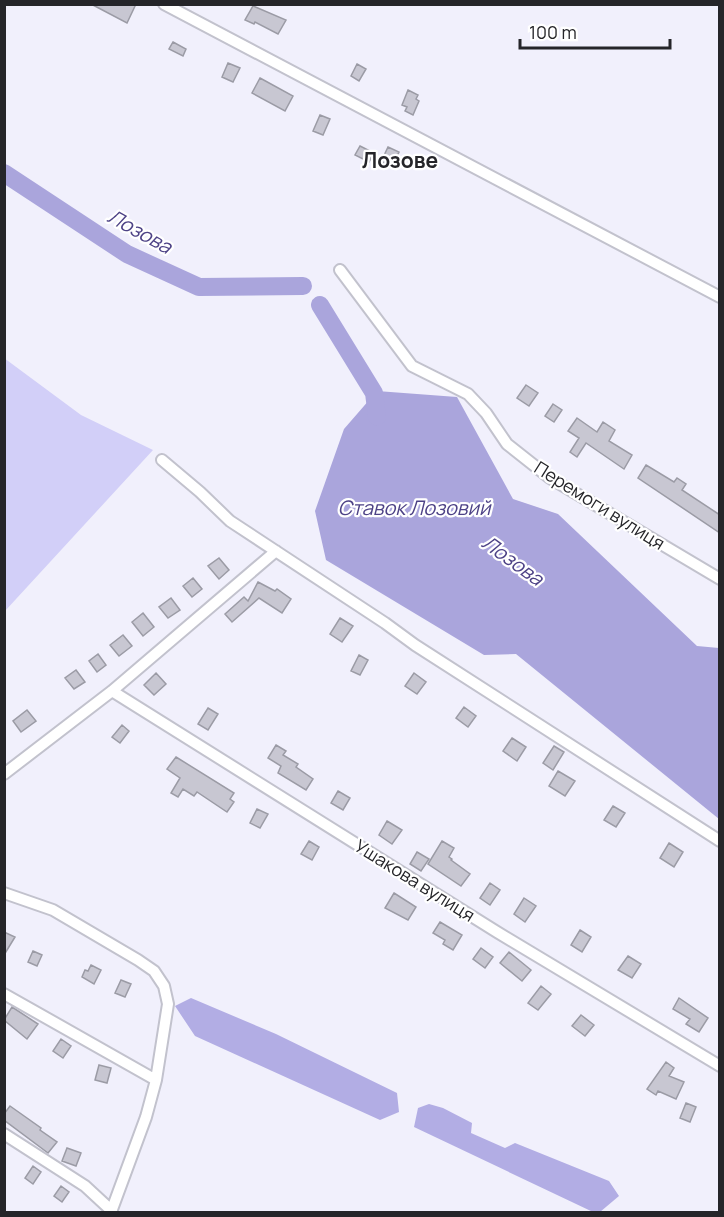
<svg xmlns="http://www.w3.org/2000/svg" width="724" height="1217" font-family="Manrope,sans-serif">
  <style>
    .green { fill: #d2cff8 }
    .forest { fill: #b2ade4 }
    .water { fill: #aaa5dc }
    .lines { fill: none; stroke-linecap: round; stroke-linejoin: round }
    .river { stroke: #aaa5dc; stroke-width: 18 }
    .building { fill: #c8c7d2; stroke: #9b9ba5; stroke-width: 1.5 }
    .minor-casing { stroke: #c2c2cd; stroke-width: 14 }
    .minor { stroke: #fff; stroke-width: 10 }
    .labels { text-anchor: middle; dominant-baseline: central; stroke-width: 4.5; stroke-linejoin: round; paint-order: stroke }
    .street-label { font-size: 18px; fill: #252529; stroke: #fff }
    .water-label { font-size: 20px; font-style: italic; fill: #4d4286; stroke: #fff }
    .quarter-label { font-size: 21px; font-weight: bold; fill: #252529; stroke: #fff }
  </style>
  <rect width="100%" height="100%" fill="#f1f0fc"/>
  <path class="green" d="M4 358 81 415 153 450 5 611Z"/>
  <path class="forest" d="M191 998 276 1034 397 1093 399 1112 380 1120 195 1036 175 1006Z
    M429 1104 443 1108 472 1123 471 1133 505 1148 515 1143 609 1181 619 1196 600 1212H593L414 1127 418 1108Z"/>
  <path class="water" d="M377 391 457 397 513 499 558 514 697 646 719 648V819L516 654 484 655 326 560 315 511 344 429Z"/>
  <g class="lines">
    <path class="river" d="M4 173 127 254 199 287 303 286
      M320 305 374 393 377 417"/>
  </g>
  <path class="building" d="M91 4H136L127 23Z
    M253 6 286 20 278 34 255 22 254 24 245 20Z
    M173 42 186 49 183 56 169 49Z
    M228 63 240 68 233 82 222 77Z
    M357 64 366 69 359 81 351 76Z
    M260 78 293 96 285 111 252 93Z
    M408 90 418 95 416 99 419 101 413 115 405 111 407 107 402 105Z
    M320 115 330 119 323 135 313 131Z
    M360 146 374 153 369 162 355 155Z
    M388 147 399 152 392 167 381 162Z
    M526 385 538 393 529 406 517 398Z
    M553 404 562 410 554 422 545 416Z
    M577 418 597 432 603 422 615 430 609 441 632 455 624 469 586 443 577 457 570 452 579 438 568 431Z
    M646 465 674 482 677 478 686 484 682 490 720 515V533L638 478Z
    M219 558 229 570 219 579 208 566Z
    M193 578 202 589 192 597 183 586Z
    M258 582 275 591 277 589 291 599 282 613 259 598 232 622 225 614 244 597 248 601Z
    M171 598 180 610 168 618 159 607Z
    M143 613 154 627 143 636 132 622Z
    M340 618 353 626 342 642 330 634Z
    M123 635 132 646 119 656 110 645Z
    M98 654 106 665 97 672 89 661Z
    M359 655 368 660 360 675 351 671Z
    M76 670 85 682 74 689 65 678Z
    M156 673 166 684 154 695 144 685Z
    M414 673 426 682 417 694 405 686Z
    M464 707 476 716 468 727 456 718Z
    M208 708 218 714 208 730 198 724Z
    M27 710 36 721 21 732 13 721Z
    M122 725 129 731 120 743 112 737Z
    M512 738 526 747 517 761 503 751Z
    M276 745 286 751 283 755 298 764 296 767 313 779 306 790 278 773 281 766 268 758Z
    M554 746 564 752 553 770 543 763Z
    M176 757 234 793 230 799 234 802 227 812 197 792 194 796 183 789 178 797 171 793 180 778 167 769Z
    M558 771 575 781 565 796 549 786Z
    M338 791 350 798 343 810 331 803Z
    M613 806 625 813 616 827 604 820Z
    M257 809 268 814 260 828 250 823Z
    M387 821 402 830 392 844 379 835Z
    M309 841 319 847 312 860 301 854Z
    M442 841 454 848 449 857 452 859 451 860 470 874 461 886 428 864Z
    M669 843 683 852 674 867 660 858Z
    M417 852 429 859 421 871 410 864Z
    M490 883 500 890 490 905 480 898Z
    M394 893 416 907 408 920 385 908Z
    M524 898 536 906 525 922 514 914Z
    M440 922 462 935 453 950 443 944 445 940 433 933Z
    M580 930 591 937 582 952 571 945Z
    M4 932 15 937 4 955Z
    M481 948 493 957 485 968 473 959Z
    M33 951 42 955 37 966 28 962Z
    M509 952 531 970 522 981 500 963Z
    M628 956 641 964 632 978 618 970Z
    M91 965 101 970 94 984 82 977 85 970 88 971Z
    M121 980 131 984 125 997 115 993Z
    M541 986 551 994 538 1010 528 1003Z
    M679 998 708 1018 699 1032 686 1024 690 1019 673 1009Z
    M12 1007 38 1024 27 1039 4 1020Z
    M581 1015 594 1025 585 1036 572 1026Z
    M61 1039 71 1046 63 1058 53 1051Z
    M666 1062 674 1068 669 1076 684 1082 676 1099 658 1091 656 1095 647 1089Z
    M99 1065 111 1068 107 1083 95 1080Z
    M686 1103 696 1107 690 1122 680 1118Z
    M10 1106 41 1128 40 1130 57 1142 48 1153 4 1120V1114Z
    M67 1148 81 1153 76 1166 62 1161Z
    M33 1166 41 1172 33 1184 25 1178Z
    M61 1186 69 1192 62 1202 54 1196Z"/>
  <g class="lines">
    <g class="minor-casing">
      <path id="minor" d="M164 4 720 297
        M340 270 412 366 468 394 486 413 507 444 550 478 720 579
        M162 460 200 492 230 521 385 623 415 645 720 841
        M112 691 497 932 720 1066
        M4 774 112 691 276 551
        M4 893 53 910 138 960 154 971 164 986 168 1004 156 1080 146 1117 111 1212
        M4 994 156 1080
        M4 1134 85 1186 112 1211"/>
    </g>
    <use href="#minor" class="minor"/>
  </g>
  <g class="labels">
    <g class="street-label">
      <text transform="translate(600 505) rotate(32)">Перемоги вулиця</text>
      <text transform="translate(415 880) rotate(32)">Ушакова вулиця</text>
    </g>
    <g class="water-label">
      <text transform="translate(140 231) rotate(29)">Лозова</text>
      <text x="414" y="507">Ставок Лозовий</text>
      <text transform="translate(513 560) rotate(36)">Лозова</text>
    </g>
    <g class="quarter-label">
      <text x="400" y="160">Лозове</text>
    </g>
  </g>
  <rect width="724" height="1217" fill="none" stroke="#252529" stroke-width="12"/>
  <path d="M520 39v9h150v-9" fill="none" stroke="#252529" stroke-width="3"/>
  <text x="529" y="39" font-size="18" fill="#252529" stroke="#ffffff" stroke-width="4.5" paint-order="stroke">100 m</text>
</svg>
